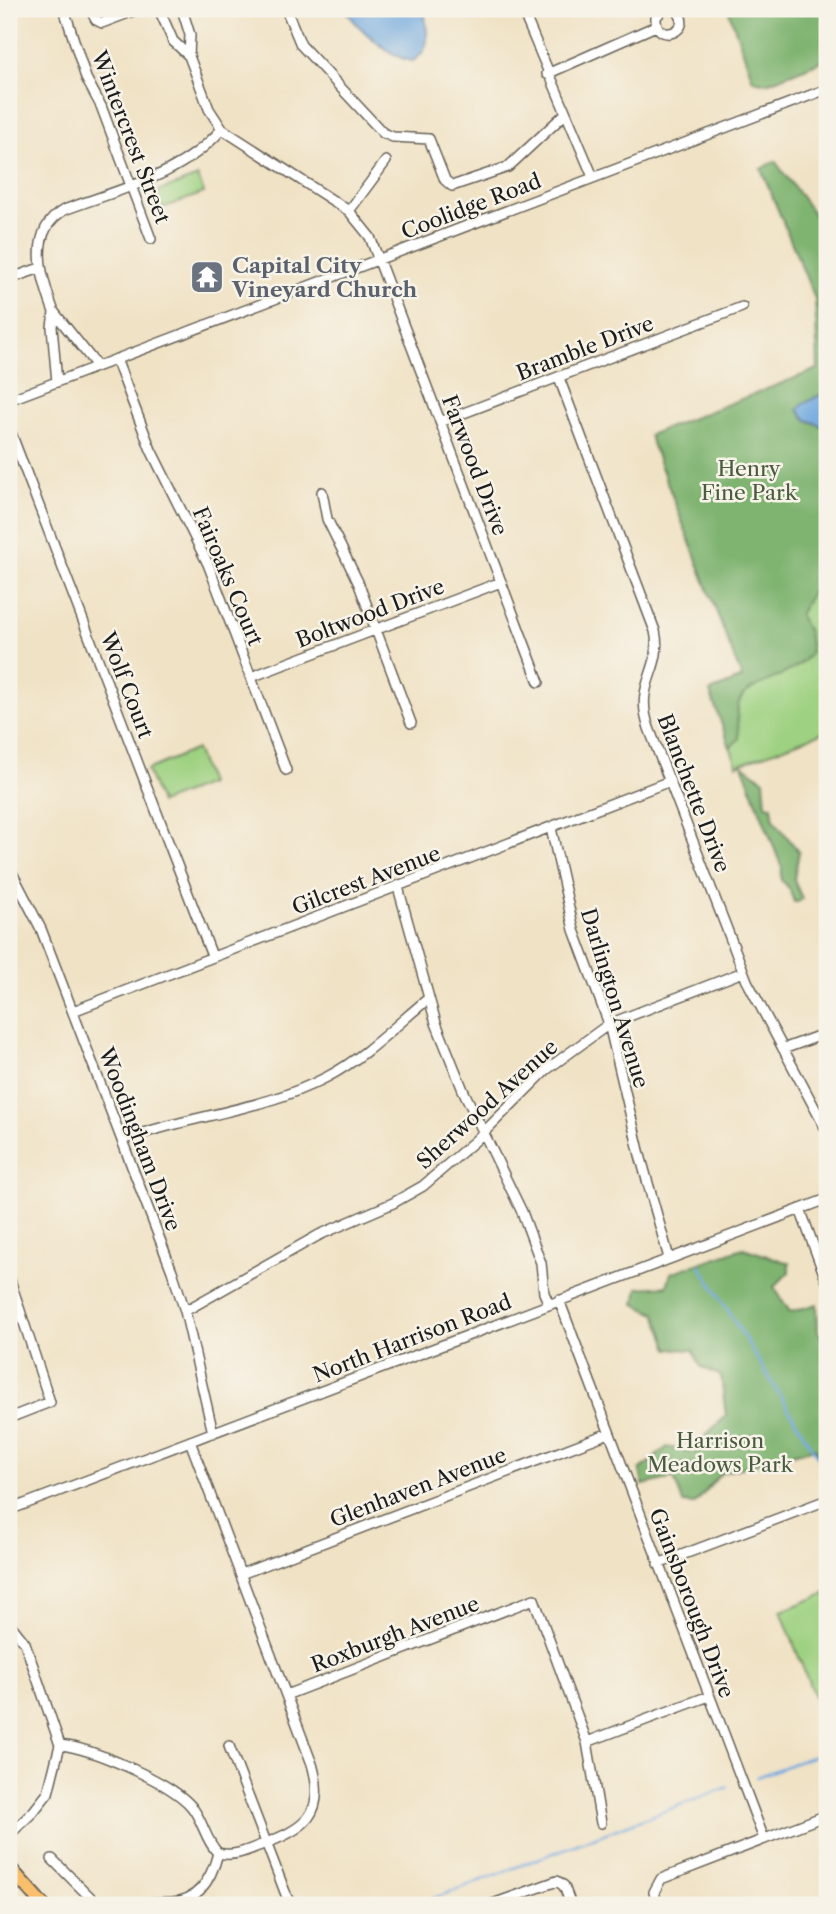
<svg xmlns="http://www.w3.org/2000/svg" width="836" height="1914" font-family="'Libre Caslon Text',serif">
  <style>
    .green { fill: #9ed181; stroke: #5d764e; stroke-width: 2 }
    .forest { fill: #7eb36f; stroke: #4d6846; stroke-width: 2 }
    .water { fill: #70a8df; stroke: #46627e; stroke-width: 2 }
    .lines { fill: none; stroke-linecap: round; stroke-linejoin: round }
    .stream { stroke: #70a8df; stroke-width: 2.5 }
    .minor-casing { stroke: #666157; stroke-width: 12 }
    .major-casing { stroke: #666157; stroke-width: 16 }
    .minor { stroke: #fff; stroke-width: 9 }
    .major { stroke: #f9bf6d; stroke-width: 12 }
    .labels { text-anchor: middle; dominant-baseline: central; stroke-width: 5; stroke-linejoin: round; paint-order: stroke }
    .street-label { font-size: 21px; fill: #1c1c1c; stroke: #f7f3e8 }
    .worship-label { font-size: 21px; font-weight: bold; fill: #5b616d; stroke: #f7f3e8; text-anchor: start }
    .park-label { font-size: 21px; fill: #4a5b3f; stroke: #f7f3e8 }
  </style>
  <rect width="100%" height="100%" fill="#f7f3e8"/>
  <filter id="ink" filterUnits="userSpaceOnUse"><feTurbulence type="fractalNoise" baseFrequency=".0143" numOctaves="2"/><feDisplacementMap in="SourceGraphic" scale="14" xChannelSelector="R" yChannelSelector="G"/><feConvolveMatrix kernelMatrix="1 2 1 2 8 2 1 2 1" color-interpolation-filters="sRGB"/></filter>
  <filter id="wash" filterUnits="userSpaceOnUse"><feTurbulence type="fractalNoise" baseFrequency=".00686" numOctaves="4" result="noise"/><feDisplacementMap in="SourceGraphic" scale="28" xChannelSelector="R" yChannelSelector="G"/><feGaussianBlur stdDeviation="1.57" result="paint"/><feColorMatrix in="noise" values="0 0 0 0 0 0 0 0 0 0 0 0 0 0 0 0 0 1.4 0 .05"/><feComposite in="paint" operator="in"/></filter>
  <g filter="url(#wash)">
    <rect width="100%" height="100%" fill="#f0e2c5"/>
    <path class="green" d="M198 177 204 193 162 208 156 192Z
      M827 367V731L737 765 710 692 742 678 649 435Z
      M196 749 209 784 160 803 147 770Z
      M827 1593V1730L781 1611Z"/>
    <path class="forest" d="M728 9H827V59L767 83 753 80Z
      M775 161 827 232V581L811 593 799 615 808 632 811 652C796 677 747 683 740 700 735 710 739 727 739 739L730 747 710 692 742 678 649 435 818 369 815 299 761 169Z
      M742 764 764 780 766 805 772 806 774 820 799 852 794 879 802 899 798 902H794L789 888 781 880 782 868Z
      M743 1248 789 1263V1272L774 1287 790 1312 817 1304 818 1332 827 1342V1469L815 1448 721 1473 695 1504 683 1503 674 1478 643 1485 640 1470 667 1447 696 1453 708 1433 726 1416 721 1376 701 1367 693 1350 669 1349 656 1314 635 1304 638 1288 667 1286 671 1273Z"/>
    <path class="water" d="M346 9H424C426 29 434 48 413 61 394 60 355 27 346 9Z
      M827 391V428L807 420 798 410 803 404Z"/>
    <g class="lines">
      <path class="stream" d="M700 1265 827 1472
        M757 1777 827 1751
        M416 1905 728 1787"/>
    </g>
  </g>
  <g filter="url(#ink)">
    <g class="lines">
      <g class="minor-casing">
        <path id="minor" d="M64 9 86 78 101 106 151 239
          M90 9 96 20 102 23 139 9
          M159 9 173 41 189 56
          M182 9 190 35 189 56 209 109 222 129 349 211 370 237 539 682
          M286 9 301 45 383 133 393 137 429 139 445 180 452 186 508 167 565 114
          M522 9 593 177
          M663 9 656 17C654 47 698 30 675 9
          M547 74 656 26
          M349 211 386 161
          M9 279 40 268
          M54 312C42 280 26 232 64 210 122 188 180 177 222 129
          M116 359 151 450 208 564 286 770
          M559 378 655 631C664 671 633 682 649 728L747 981 827 1131
          M57 382 52 327 54 312 97 366
          M9 400 827 89
          M440 422 742 307
          M9 428 212 956
          M322 492 327 519 358 582 411 723
          M251 677 501 582
          M551 828 574 930 609 1024 640 1155 669 1258
          M9 867 41 929 172 1271 185 1311 213 1433
          M398 887 436 1023 463 1090 522 1212 541 1263 544 1293 549 1304
          M73 1011 670 781
          M783 1049 827 1033
          M122 1140C190 1115 263 1111 327 1077 365 1057 396 1025 429 998
          M800 1209 827 1282
          M9 1277 50 1402 9 1418
          M559 1300 764 1839
          M185 1311 319 1235 393 1203 423 1186 476 1140 546 1070 609 1024 743 972
          M190 1441 312 1764C327 1815 304 1829 261 1845 246 1851 234 1857 218 1853
          M9 1510 827 1199
          M658 1564 827 1500
          M241 1574 609 1433
          M9 1623 25 1643 60 1745 48 1793 33 1812 9 1835
          M286 1695 534 1599 587 1742 601 1823
          M587 1742 709 1696
          M60 1745C92 1748 170 1782 191 1806 203 1820 205 1840 218 1853
          M229 1746 290 1905
          M52 1859 98 1905
          M138 1905C150 1901 160 1903 172 1902 200 1901 212 1877 218 1853
          M490 1905 557 1881 564 1886 571 1905
          M657 1905 654 1892 661 1879 827 1815"/>
      </g>
      <g class="major-casing">
        <path id="major" d="M9 1867 43 1905"/>
      </g>
      <use href="#minor" class="minor"/>
      <use href="#major" class="major"/>
    </g>
  </g>
  <defs>
    <g id="temple-square" transform="scale(1.75)"><rect x="-9" y="-9" width="18" height="18" rx="4" fill="#6b7280" stroke="#f7f3e8"/><path d="M0-6L5-2H3V0L6.5 2.5H4V6H1.5V3h-3V6H-4V2.5H-6.5L-3 0V-2H-5Z" fill="#fff"/></g>
  </defs>
  <g fill-rule="evenodd">
    <use href="#temple-square" x="207" y="277"/>
  </g>
  <g class="labels">
    <g class="street-label">
      <text transform="translate(131 137) rotate(69)">Wintercrest Street</text>
      <text transform="translate(471 206) rotate(-21)">Coolidge Road</text>
      <text transform="translate(585 348) rotate(-21)">Bramble Drive</text>
      <text transform="translate(475 465) rotate(69)">Farwood Drive</text>
      <text transform="translate(228 576) rotate(67)">Fairoaks Court</text>
      <text transform="translate(370 613) rotate(-21)">Boltwood Drive</text>
      <text transform="translate(127 685) rotate(69)">Wolf Court</text>
      <text transform="translate(694 793) rotate(69)">Blanchette Drive</text>
      <text transform="translate(366 880) rotate(-21)">Gilcrest Avenue</text>
      <text transform="translate(615 998) rotate(73)">Darlington Avenue</text>
      <text transform="translate(487 1104) rotate(-42)">Sherwood Avenue</text>
      <text transform="translate(140 1139) rotate(69)">Woodingham Drive</text>
      <text transform="translate(412 1338) rotate(-21)">North Harrison Road</text>
      <text transform="translate(418 1487) rotate(-21)">Glenhaven Avenue</text>
      <text transform="translate(692 1603) rotate(69)">Gainsborough Drive</text>
      <text transform="translate(395 1634) rotate(-21)">Roxburgh Avenue</text>
    </g>
    <g class="worship-label">
      <text x="232" y="265">Capital City<tspan x="232" dy="24">Vineyard Church</tspan></text>
    </g>
    <g class="park-label">
      <text x="749" y="468">Henry<tspan x="749" dy="24">Fine Park</tspan></text>
      <text x="720" y="1440">Harrison<tspan x="720" dy="24">Meadows Park</tspan></text>
    </g>
  </g>
  <rect width="836" height="1914" fill="none" stroke="#f7f3e8" stroke-width="35"/>
</svg>
